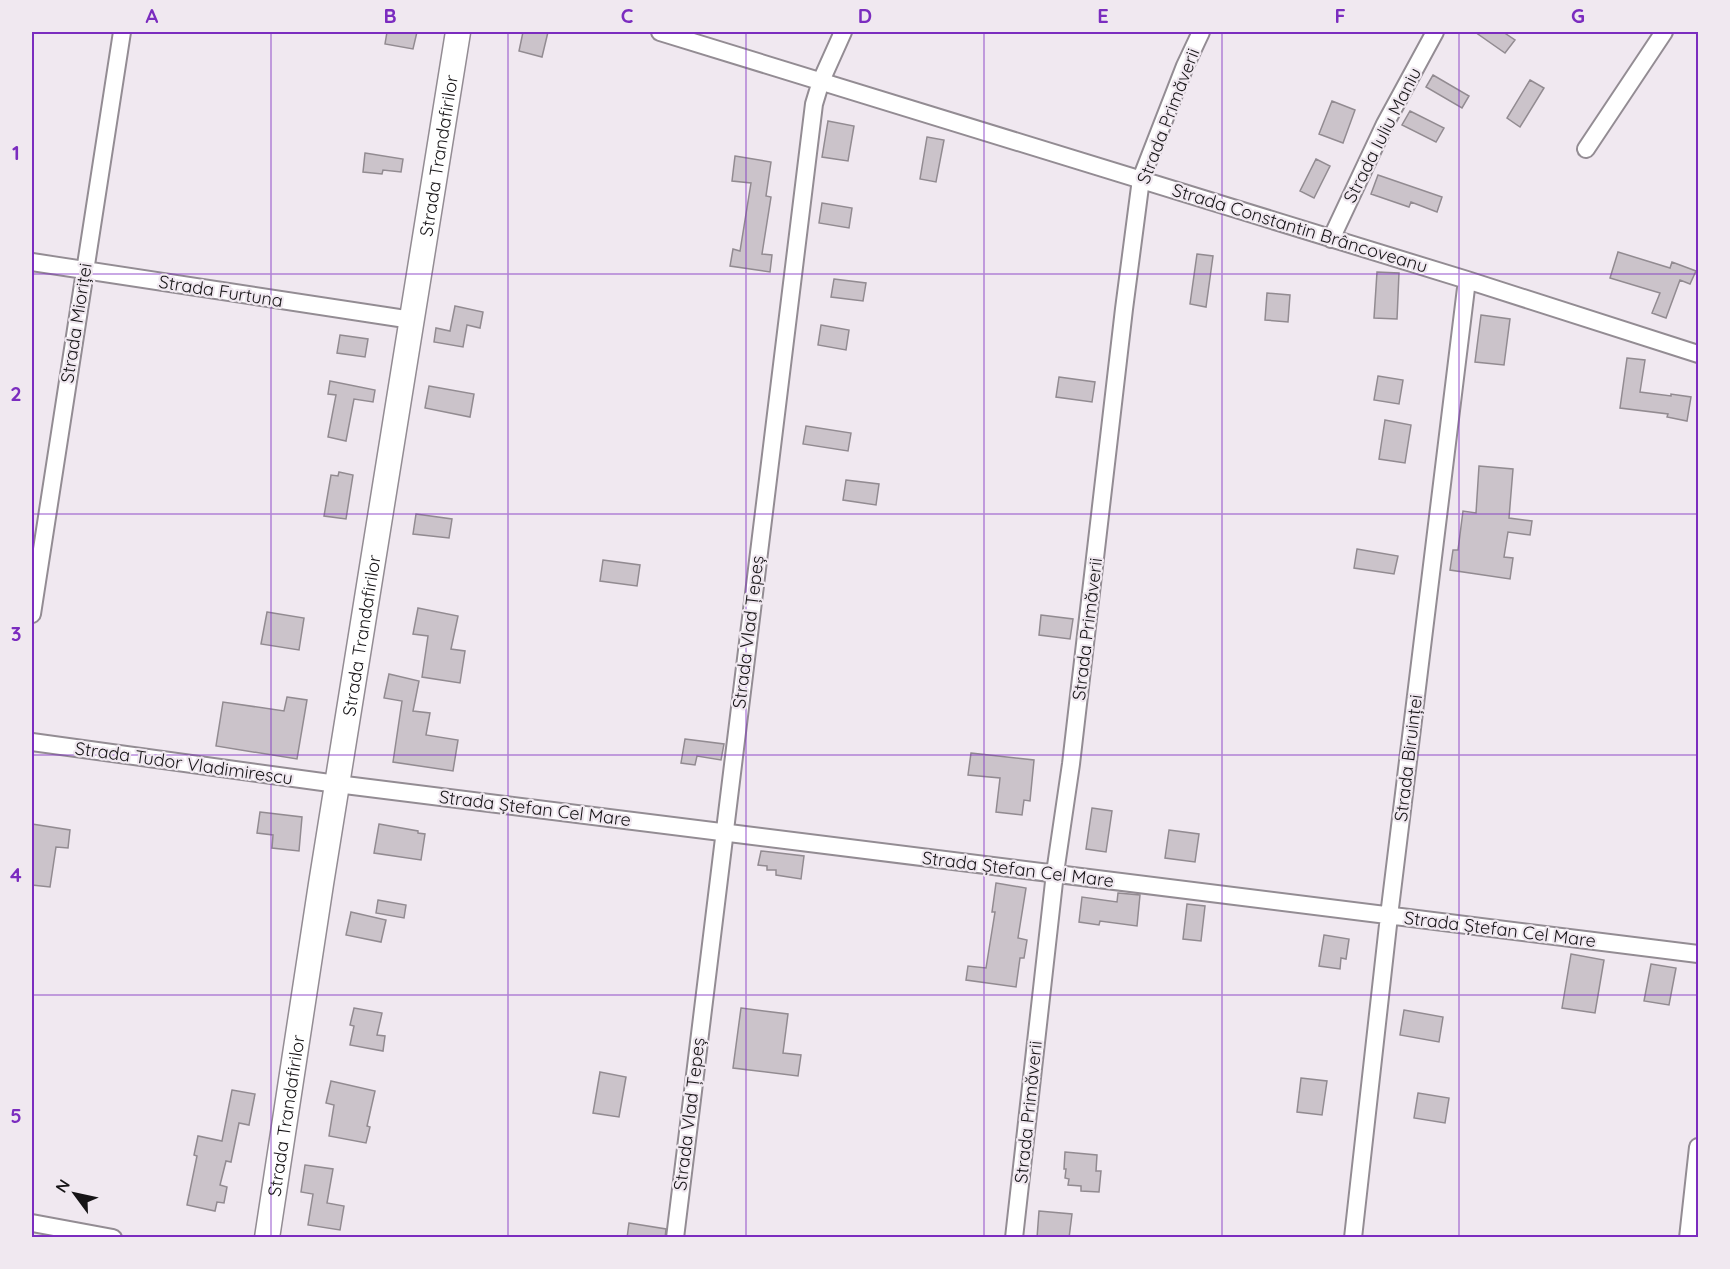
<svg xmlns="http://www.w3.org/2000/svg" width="1730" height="1269" font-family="Quicksand,sans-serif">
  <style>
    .building { fill: #cbc3ca; stroke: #928b91; stroke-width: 1.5 }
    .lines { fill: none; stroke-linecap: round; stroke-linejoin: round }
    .street-casing { stroke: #938c93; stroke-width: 20 }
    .secondary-casing { stroke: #938c93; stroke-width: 27 }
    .street { stroke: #fff; stroke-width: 16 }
    .secondary { stroke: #fff; stroke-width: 24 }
    .grid { fill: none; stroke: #7b2cbf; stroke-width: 1.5; stroke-opacity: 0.55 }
    .labels { text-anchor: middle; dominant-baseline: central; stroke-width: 4.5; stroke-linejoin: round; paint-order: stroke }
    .street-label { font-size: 18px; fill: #161416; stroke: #f0e8f0 }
    .neatline { fill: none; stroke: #7b2cbf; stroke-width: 2 }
    .grid-label { font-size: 20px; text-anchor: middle; font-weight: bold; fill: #7b2cbf }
  </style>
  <rect width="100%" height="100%" fill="#f0e8f0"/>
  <path class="building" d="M387 32H417L413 49 385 44Z
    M523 32H548L542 57 519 51Z
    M1475 32H1503L1515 40 1505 53Z
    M1433 75 1469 96 1462 108 1426 87Z
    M1530 80 1544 88 1520 127 1507 118Z
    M1332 101 1355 110 1343 143 1319 134Z
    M1410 111 1444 128 1436 142 1402 125Z
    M828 121 854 126 848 161 822 157Z
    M927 137 944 140 936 182 920 179Z
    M365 153 403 159 401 172 383 170 382 174 363 172Z
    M735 156 771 162 766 196 771 197 762 254 772 255 770 272 730 266 733 249 740 251 751 183 732 181Z
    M1316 159 1330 166 1314 198 1300 191Z
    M1378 175 1442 197 1437 212 1411 202 1409 207 1371 194Z
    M822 203 852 208 849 228 819 223Z
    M1618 252 1670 268 1672 262 1696 271 1690 284 1680 280 1666 318 1652 313 1660 293 1610 278Z
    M1197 254 1213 256 1206 307 1190 304Z
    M1377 272 1399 273 1397 319 1374 318Z
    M834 279 866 283 863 301 831 297Z
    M1267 293 1290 295 1288 322 1265 320Z
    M455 306 483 312 480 328 467 325 463 347 434 342 436 328 450 331Z
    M1481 315 1510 319 1504 365 1475 362Z
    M821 325 849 330 846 350 818 345Z
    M340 335 368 339 365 357 337 353Z
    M1627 358 1645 360 1640 392 1671 396V394L1691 397 1687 421 1667 417 1668 414 1620 408Z
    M1378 376 1403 380 1399 404 1374 400Z
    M1059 377 1095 382 1092 402 1056 397Z
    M330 381 375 390 373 402 354 399 346 441 328 437 336 395 328 394Z
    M429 386 474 394 470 417 425 408Z
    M1385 420 1411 425 1405 463 1379 459Z
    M806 426 851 433 848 451 803 444Z
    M1479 466 1513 469 1509 518 1532 521 1530 535 1508 532 1504 557 1513 558 1510 579 1450 570 1453 550H1458L1463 511 1476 513Z
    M339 472 353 475 346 519 324 516 331 475 338 476Z
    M846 480 879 484 876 505 843 500Z
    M416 514 452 519 449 538 413 534Z
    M1357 549 1398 556 1394 574 1354 568Z
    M603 560 640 565 637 586 600 581Z
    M418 608 458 616 451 649 465 651 460 683 422 677 428 636 413 634Z
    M267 612 304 618 299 650 261 644Z
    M1041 615 1073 619 1070 639 1039 635Z
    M389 674 419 681 413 711 430 713 426 735 458 740 453 771 393 762 402 701 384 698Z
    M287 697 307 700 297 759 216 746 223 702 284 711Z
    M685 739 724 744 721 760 697 756 695 765 681 763Z
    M971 753 1034 760 1030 801 1024 800 1022 815 996 812 1000 778 968 775Z
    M1092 808 1112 811 1106 852 1086 849Z
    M260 812 302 817 299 851 272 848 273 835 257 833Z
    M32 824 70 830 68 848 56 847 50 887 32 885Z
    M379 824 418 831V833L425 834 421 860 374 853Z
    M1169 830 1199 834 1195 862 1165 858Z
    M761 851 804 856 801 879 776 875V870H767V866L758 865Z
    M996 883 1026 888 1018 938 1027 940 1024 958H1020L1016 987 966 980 968 966 986 968 995 912H992Z
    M1118 893 1140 895 1137 926 1100 921 1099 925 1079 922 1082 897 1117 902Z
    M378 900 406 905 404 918 376 913Z
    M1187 904 1205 906 1201 941 1183 939Z
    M351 912 386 920 381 942 346 935Z
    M1324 935 1349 939 1346 959 1341 958 1340 969 1319 966Z
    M1571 954 1604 960 1595 1013 1562 1008Z
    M1651 964 1676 968 1669 1005 1644 1001Z
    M354 1008 382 1013 377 1035 385 1036 383 1051 350 1045 354 1026 350 1025Z
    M741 1008 788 1014 783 1053 801 1055 798 1076 733 1068Z
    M1404 1010 1443 1017 1439 1042 1400 1035Z
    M600 1072 626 1077 619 1117 593 1113Z
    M1301 1078 1327 1081 1322 1115 1297 1112Z
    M331 1081 375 1091 367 1126 370 1127 366 1143 329 1136 334 1105 326 1103Z
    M232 1090 255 1094 249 1125 239 1123 231 1162 226 1161 220 1185 227 1187 224 1203 217 1202 215 1211 187 1205 197 1156 194 1155 198 1136 222 1141Z
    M1418 1093 1449 1098 1445 1123 1414 1118Z
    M1065 1152 1097 1155 1096 1171H1101L1099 1192 1081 1191V1186L1068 1185 1069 1179 1065 1178 1066 1169H1064Z
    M305 1165 333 1169 327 1203 344 1206 340 1230 308 1225 313 1194 301 1192Z
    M1039 1211 1072 1214 1069 1238H1037Z
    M629 1223 666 1229 665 1238H627Z"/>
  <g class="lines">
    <g class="street-casing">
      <path id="street" d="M660 32 1467 280 1698 354
        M1586 149 1664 32
        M1331 239 1385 124 1435 32
        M32 262 412 320
        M32 614 122 32
        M32 742 337 784 1698 954
        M32 1223 113 1238
        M675 1238 814 104 821 81 843 32
        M1014 1238 1055 873 1071 764 1124 309 1141 179 1185 66 1201 32
        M1353 1238 1389 916 1467 280
        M1688 1238 1698 1147"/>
    </g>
    <g class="secondary-casing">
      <g id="secondary">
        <path id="s1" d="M267 1238 321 884 458 32"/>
      </g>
    </g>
    <use href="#street" class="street"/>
    <use href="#secondary" class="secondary"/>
  </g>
  <path class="grid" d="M271 32V1238M508 32V1238M746 32V1238M984 32V1238M1222 32V1238M1459 32V1238M32 274H1698M32 514H1698M32 755H1698M32 995H1698"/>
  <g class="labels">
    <g class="street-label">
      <text transform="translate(1168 116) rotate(-69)">Strada Primăverii</text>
      <text transform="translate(1382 135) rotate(-63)">Strada Iuliu Maniu</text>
      <text stroke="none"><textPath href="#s1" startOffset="1096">Strada Trandafirilor</textPath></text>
      <text transform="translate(1300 228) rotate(17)">Strada Constantin Brâncoveanu</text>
      <text transform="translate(221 291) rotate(9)">Strada Furtuna</text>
      <text transform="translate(76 323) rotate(-81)">Strada Mioriței</text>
      <text transform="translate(1087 629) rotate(-83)">Strada Primăverii</text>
      <text transform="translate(748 632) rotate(-83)">Strada Vlad Țepeș</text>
      <text stroke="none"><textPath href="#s1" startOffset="610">Strada Trandafirilor</textPath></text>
      <text transform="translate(1408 758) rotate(-83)">Strada Biruinței</text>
      <text transform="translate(184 763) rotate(8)">Strada Tudor Vladimirescu</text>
      <text transform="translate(535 808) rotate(7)">Strada Ștefan Cel Mare</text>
      <text transform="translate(1018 869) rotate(7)">Strada Ștefan Cel Mare</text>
      <text transform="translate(1500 929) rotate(7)">Strada Ștefan Cel Mare</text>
      <text transform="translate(1028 1112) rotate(-84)">Strada Primăverii</text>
      <text stroke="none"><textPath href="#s1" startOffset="124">Strada Trandafirilor</textPath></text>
      <text transform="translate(689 1114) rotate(-83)">Strada Vlad Țepeș</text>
    </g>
  </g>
  <rect width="1730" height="1269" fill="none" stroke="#f0e8f0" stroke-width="66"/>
  <g transform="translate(75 1194) rotate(303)" stroke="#f0e8f0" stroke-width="4.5" paint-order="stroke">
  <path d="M0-4.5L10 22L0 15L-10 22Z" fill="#161416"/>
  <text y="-9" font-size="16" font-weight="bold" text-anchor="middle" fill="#161416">N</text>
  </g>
  <rect x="33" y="33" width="1664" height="1203" class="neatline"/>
  <g class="grid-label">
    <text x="152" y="23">A</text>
    <text x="390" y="23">B</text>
    <text x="627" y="23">C</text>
    <text x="865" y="23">D</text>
    <text x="1103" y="23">E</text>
    <text x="1340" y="23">F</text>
    <text x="1578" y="23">G</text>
    <text x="16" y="160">1</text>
    <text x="16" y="401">2</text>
    <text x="16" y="641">3</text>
    <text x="16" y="882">4</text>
    <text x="16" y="1123">5</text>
  </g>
</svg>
